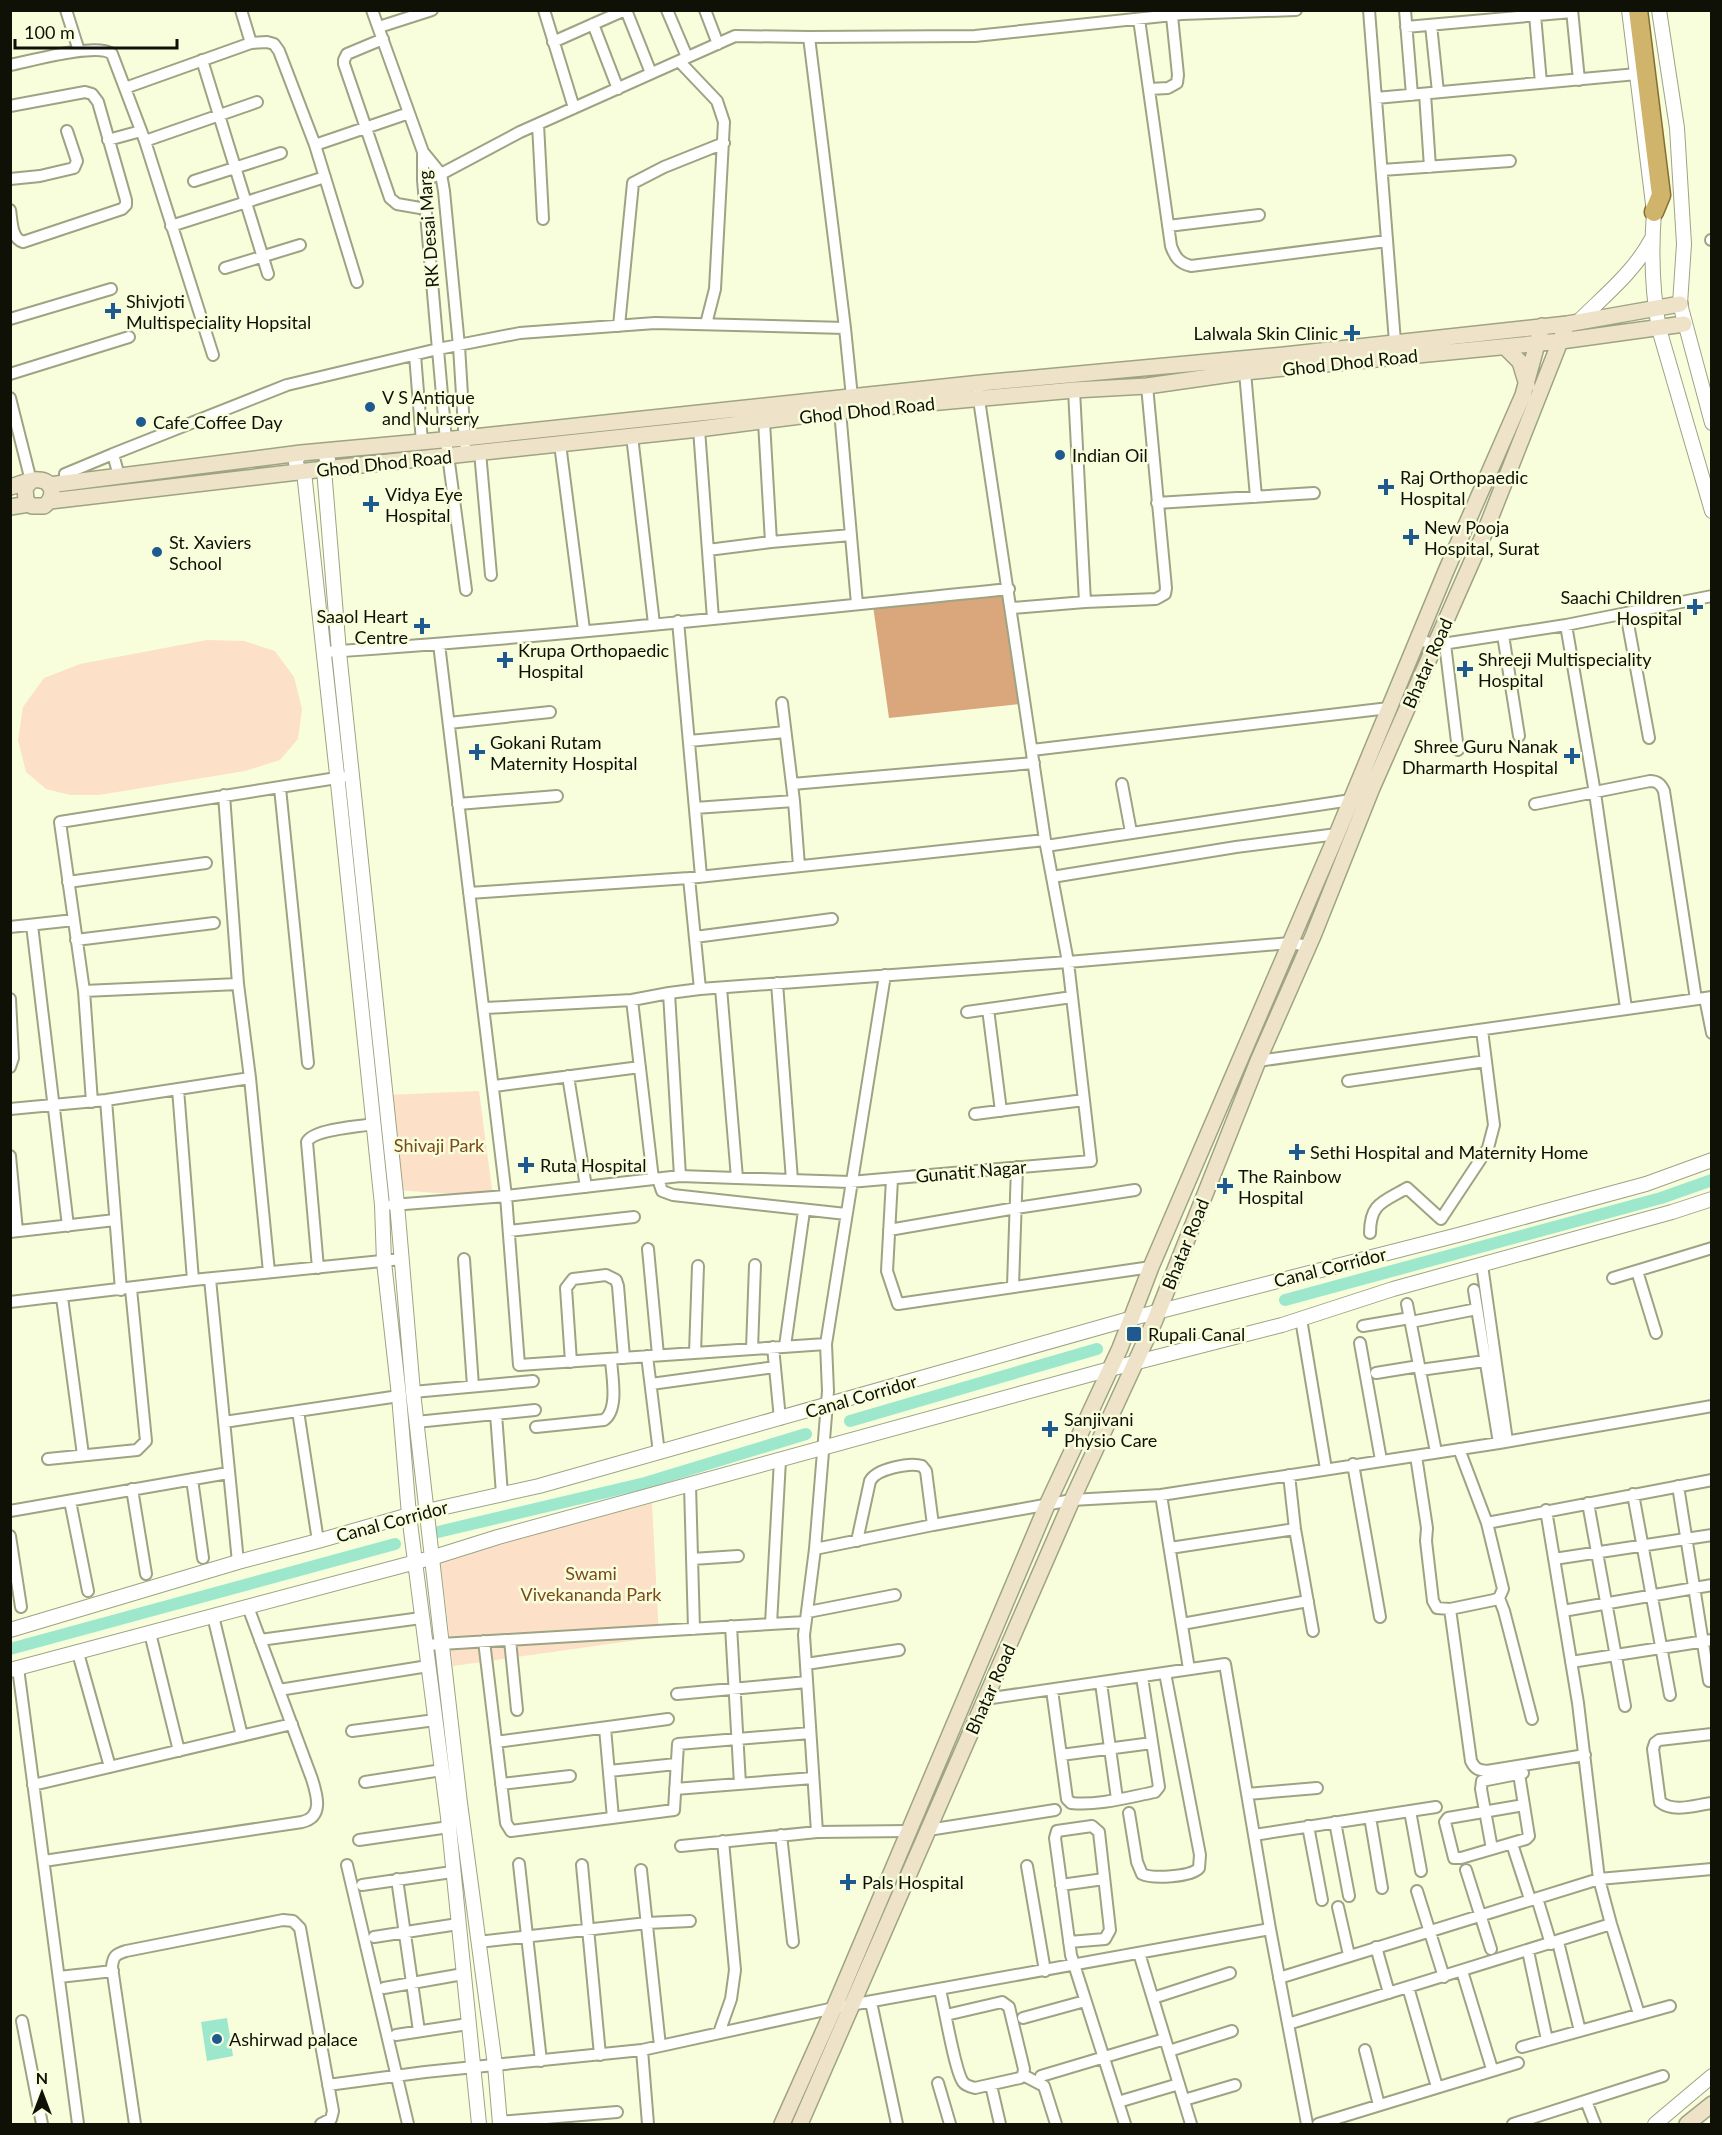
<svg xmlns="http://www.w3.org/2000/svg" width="1722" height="2135" font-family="Lato,sans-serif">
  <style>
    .green { fill: #fde0c8 }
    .forest { fill: #daa67b }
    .water { fill: #9de8cc }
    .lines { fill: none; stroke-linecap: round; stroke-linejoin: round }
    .canal { stroke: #9de8cc; stroke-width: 12 }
    .minor-casing { stroke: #9ea383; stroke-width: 14 }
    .tertiary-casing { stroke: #9ea383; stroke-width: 16 }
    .secondary-casing { stroke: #9ea383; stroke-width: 18 }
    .trunk-casing { stroke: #856f30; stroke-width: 21 }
    .minor { stroke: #fff; stroke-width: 10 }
    .tertiary { stroke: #fff; stroke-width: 14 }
    .secondary { stroke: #eee3c8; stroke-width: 15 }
    .trunk { stroke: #d0b46c; stroke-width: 18 }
    .poi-dot { fill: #1e5990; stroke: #f8fedc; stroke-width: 2 }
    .labels { text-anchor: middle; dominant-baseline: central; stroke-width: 5; stroke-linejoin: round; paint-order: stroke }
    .street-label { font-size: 18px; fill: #0f1106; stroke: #f8fedc }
    .poi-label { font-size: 18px; fill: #0f1106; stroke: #f8fedc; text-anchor: start }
    .park-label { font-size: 18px; fill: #7b4a1a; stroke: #f8fedc }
  </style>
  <rect width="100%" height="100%" fill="#f8fedc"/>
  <path class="green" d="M207 640 244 641 275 651 294 677 302 709 298 739 280 760 245 771 99 795H70L46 789 26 772 18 740 23 707 44 678 80 664Z
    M479 1091 493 1197 396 1190 386 1095Z
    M652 1503 659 1637 453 1666 440 1559Z"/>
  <path class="forest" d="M1005 593 1020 704 889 718 873 606Z"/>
  <path class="water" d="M227 2018 233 2056 207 2061 201 2022Z"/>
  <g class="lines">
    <path class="canal" d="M1285 1300 1661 1198 1712 1180
      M850 1421 1097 1349
      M438 1532 645 1483 806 1434
      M10 1649 395 1544"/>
    <g class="minor-casing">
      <path id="minor" d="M66 10 79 51
        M241 10 251 43
        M372 10 423 152V180L446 440 466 590
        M544 10 574 108
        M626 10 651 73
        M667 10 687 57
        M705 10 718 44
        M1369 10 1395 342
        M1405 10 1412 95
        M1572 10 1579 80
        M1535 15 1541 83
        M1139 19 1171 246C1175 257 1179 263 1191 266L1387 241
        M593 24 618 89
        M1431 25 1438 92
        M379 27 432 10
        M1406 27 1572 12
        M809 37 845 328 852 397
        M383 39 347 54 344 60V64L390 198 397 204 426 209
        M553 42 625 10
        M202 60 268 274
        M679 61 717 101 724 122 715 289 706 324
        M10 65C31 61 97 42 112 54L145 141 213 355
        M125 88 251 43 267 42 274 44 279 51 315 145 357 282
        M1149 89 1168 88 1177 83 1178 75 1172 16
        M1425 94 1430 167
        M1376 98 1637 74
        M10 106 85 92 92 94 98 102 126 200V205L122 209 23 242C11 238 12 221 10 210
        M538 124 543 219
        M108 140 141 131
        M145 141 257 102
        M315 145 409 113
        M423 152 441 174 444 191 459 346 465 444
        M1382 170 1510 161
        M10 179 40 176 74 168 77 161 67 131
        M423 180 441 174 520 132 735 36 809 37 975 36 1182 14 1296 10
        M194 181 281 153
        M171 226 325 177
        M1168 226 1259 215
        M1711 240H1712
        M225 268 300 245
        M10 319 111 289
        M619 326 633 183 664 167 724 143
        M415 355 422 442
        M1245 372 1256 497
        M10 374 129 337
        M1074 390 1085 602
        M10 398 31 481
        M840 411 857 604
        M699 429 713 619
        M632 436 654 624
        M560 444 584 630
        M480 452 491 575
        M119 476 113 454 287 385 438 349 520 333 655 323 845 328
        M65 483V474L113 454
        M1157 503 1314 493
        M771 542 851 535
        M708 550 771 542 764 422
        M1012 608 1085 602 1156 599 1165 594 1166 588 1147 386
        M1626 613 1649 738
        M678 621 701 876
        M1566 625 1595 793 1626 1008
        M1503 635 1519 736
        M1417 639 1436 645 1566 625 1712 596
        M439 644 506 1196 519 1365 826 1344
        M1445 644 1458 750
        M325 652C553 637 781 612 1009 589
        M782 703 794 801 799 866
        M449 723 550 712
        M689 741 785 732
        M1032 750 1389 708
        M792 784 1034 763
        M1122 784 1131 832
        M280 788 308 1063
        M224 795 238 984 250 1078 269 1272
        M458 804 557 796
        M1535 804 1650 781C1657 781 1661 784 1664 791L1696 999
        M695 808 794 801
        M1046 846 1351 800
        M1052 877 1236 847 1337 834
        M689 878 700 989
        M68 882 206 863
        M469 893 689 878 1045 840
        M32 925 68 1226
        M10 927 74 920
        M695 937 832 919
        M76 940 214 923
        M885 975 826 1344 828 1391 815 1549 804 1635 817 1832 909 1831
        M777 983 792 1180
        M721 988 737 1178
        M84 991 238 984
        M669 993 680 1176
        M1705 998 1712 1033
        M10 999 13 1058 10 1067
        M632 1000 653 1179
        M485 1008 632 1000 669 993 700 989 1068 962 1290 943 1309 946
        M988 1009 1001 1111
        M967 1012 1072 997
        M1258 1061 1712 997
        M568 1076 586 1187
        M1348 1081 1486 1061
        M494 1086 640 1067
        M178 1089 193 1280
        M106 1100 121 1290
        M92 1102 84 991 60 822 343 777
        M10 1109 106 1100 250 1078
        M975 1114 1084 1100
        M10 1156 17 1231
        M658 1179 662 1191 673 1195 846 1214
        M892 1179 887 1271 898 1304 1151 1267
        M392 1205 506 1196 680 1176 850 1182 1091 1161 1068 962 1045 840 978 393
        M889 1230 1016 1208 1135 1190
        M509 1231 634 1217
        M10 1232 115 1220
        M1370 1233C1370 1203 1383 1202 1407 1188L1441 1219 1488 1148 1494 1125 1482 1030
        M648 1249 658 1355
        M464 1259 473 1386
        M1482 1265 1507 1441
        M318 1268 307 1142C313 1129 358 1127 373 1124
        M1637 1271 1656 1333
        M1613 1278 1712 1248
        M210 1279 238 1562
        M1013 1286 1017 1167
        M1474 1290 1499 1443
        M62 1297 83 1455
        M10 1302 193 1280 402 1259
        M1407 1304 1436 1452
        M1301 1319 1326 1469
        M1411 1322 1477 1309
        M1363 1326 1410 1318
        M1360 1343 1381 1460
        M785 1346 804 1211
        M773 1347 780 1419
        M752 1349 755 1265
        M695 1353 698 1266
        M647 1356 659 1453
        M571 1362 566 1288 573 1279 606 1275 616 1280 618 1286 624 1358
        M1420 1370 1485 1361
        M1376 1373 1419 1366
        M651 1384 775 1367
        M413 1392 533 1381
        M298 1411 318 1541
        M496 1414 502 1494
        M224 1422 399 1396
        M416 1422 535 1410
        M536 1427 604 1420C619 1410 612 1376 611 1360
        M1416 1456 1427 1528 1426 1541 1433 1601 1437 1608 1450 1609 1494 1600 1499 1598 1503 1589 1487 1523 1459 1449
        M48 1459 137 1450 146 1441 131 1289
        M1353 1464 1380 1617
        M1289 1475 1295 1529 1313 1631
        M192 1479 203 1558
        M690 1485 694 1629
        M1678 1486 1709 1681
        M132 1489 146 1574
        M1633 1494 1670 1695
        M1161 1495 1189 1669
        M70 1501 88 1591
        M1588 1503 1625 1706
        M1546 1510 1578 1703 1599 1879 1611 1924 1639 2014
        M10 1511 228 1473
        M1487 1523 1712 1480
        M10 1536 21 1607
        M857 1541 870 1481C876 1469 910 1462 922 1466L926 1471 933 1525
        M1170 1548 1295 1529
        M815 1549 933 1525 1072 1500 1161 1495 1499 1443 1712 1406
        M692 1559 738 1556
        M1554 1559 1712 1535
        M1499 1598 1504 1611 1532 1719
        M1450 1609 1471 1761C1475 1769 1478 1770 1487 1771L1585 1755
        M1563 1611 1712 1585
        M808 1612 895 1595
        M213 1616 242 1736
        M771 1624 780 1460
        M1182 1624 1308 1601
        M731 1626 740 1784
        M150 1633 179 1751
        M260 1640 421 1618
        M510 1640 517 1710
        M484 1641 506 1823 511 1831 674 1810 678 1744 810 1733
        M425 1645 805 1622
        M78 1653 110 1767
        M1571 1662 1712 1640
        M806 1664 899 1650
        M18 1668 78 2124
        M1101 1683 1117 1799
        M279 1690 428 1666
        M1052 1690 1067 1799 1071 1803C1098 1806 1129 1797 1155 1792L1159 1787 1142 1677
        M677 1694 807 1682
        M985 1699 1225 1664 1270 1929 1307 2124
        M605 1728 613 1818
        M352 1731 435 1720
        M1712 1734 1659 1740 1655 1743 1653 1749 1660 1802C1674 1813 1695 1805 1712 1803
        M496 1742 668 1719
        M1061 1755 1152 1743
        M609 1771 676 1764
        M1519 1774 1528 1830 1529 1836 1526 1839 1461 1858H1454L1445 1822 1448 1818 1524 1805
        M365 1782 442 1770
        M501 1784 570 1776
        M33 1785 292 1724
        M675 1789 813 1778
        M1247 1794 1317 1788
        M1410 1811 1421 1871
        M1129 1813 1137 1862 1142 1874C1153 1879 1191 1877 1199 1868L1200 1855 1165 1673
        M1370 1817 1382 1888
        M1335 1822 1349 1896
        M1308 1826 1322 1900
        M928 1830 1055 1810
        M781 1835 793 1942
        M1254 1835 1436 1807
        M359 1840 449 1827
        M681 1846 817 1832
        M1492 1849 1481 1789 1482 1781 1523 1773
        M1514 1850 1530 1899
        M44 1861 302 1822C324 1817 317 1795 312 1779L248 1607
        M519 1864 541 2061
        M347 1865 408 2124
        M582 1865 600 2055
        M1027 1866 1045 1971
        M641 1870 660 2046
        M1466 1870 1491 1949
        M397 1879 419 2031
        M362 1885 452 1872
        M1061 1885 1104 1879
        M1417 1891 1444 1977
        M1537 1898 1551 1944
        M1338 1907 1349 1955
        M374 1937 458 1924
        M478 1942 647 1923 690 1921
        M1069 1942 1105 1939 1110 1930 1099 1832 1092 1826 1057 1831 1055 1838 1071 1955 1125 2124
        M1558 1942 1580 2031
        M1376 1947 1389 1993
        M1528 1951 1547 2040
        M1139 1953 1191 2124
        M1462 1971 1492 2069
        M59 1977 113 1971
        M1279 1978 1599 1879 1712 1869
        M1408 1987 1437 2087
        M384 1988 463 1974
        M940 1990C944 2005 955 2072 963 2082 965 2085 971 2087 975 2088L1020 2078 1023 2075 1024 2069 1009 2007 1002 2002 946 2015
        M1153 1998 1230 1973
        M871 2002 897 2124
        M1023 2018 1085 2001
        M22 2021 42 2124
        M1288 2024 1611 1924
        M719 2033 731 1999 735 1970 723 1841
        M396 2035 468 2024
        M1522 2047 1670 2006
        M642 2050 648 2124
        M1365 2050 1379 2105
        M1169 2051 1232 2031
        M1023 2075 1044 2086 1056 2124
        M1041 2076 1165 2039
        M938 2083 950 2124
        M328 2085 425 2072 642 2050 834 2008 1270 1929
        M991 2085 1000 2124
        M1184 2100 1235 2085
        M1586 2101 1595 2124
        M1118 2102 1179 2084
        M499 2122 617 2112
        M135 2124 112 1967C113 1956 116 1954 126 1951L283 1920 293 1921 300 1928 333 2111 331 2119 321 2124
        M1318 2124 1518 2063
        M1513 2124 1663 2076"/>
    </g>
    <g class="tertiary-casing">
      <path id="tertiary" d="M1629 10 1654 212C1651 251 1652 290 1659 329L1712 511
        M1659 10 1677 128 1684 244 1680 304 1712 423
        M1579 321C1605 295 1634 272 1651 240
        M323 451 328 460 324 469 339 652 397 1204 413 1392 460 1803 495 2065 500 2124
        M301 453C294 460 294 468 304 472 332 716 356 961 382 1205L384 1262 399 1396 409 1515 448 1817 479 2124
        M10 1630 238 1562 318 1541 409 1515 539 1486 1133 1318 1458 1235 1646 1184 1712 1160
        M10 1670 431 1558 498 1537 1110 1369 1282 1325 1393 1289 1672 1212 1712 1199
        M1655 2124 1712 2076"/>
    </g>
    <g class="secondary-casing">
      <path id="secondary" d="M1505 347 1520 362 1527 385
        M49 485 301 453 464 438 981 383 1284 355 1567 324 1680 304
        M10 487C19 485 31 478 40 480 56 482 54 499 44 506H32L26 501 25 488 31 481
        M50 501 324 469 699 429 840 411 1074 390 1147 386 1245 372 1561 341 1684 324
        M10 507 29 504
        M782 2124 834 2008 1047 1505 1120 1348 1151 1267 1337 834 1446 571 1523 395 1542 326
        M800 2124 1072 1500 1155 1320 1258 1061 1313 936 1372 788 1484 534 1567 324
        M1687 2124 1712 2104"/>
    </g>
    <g class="trunk-casing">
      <path id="trunk" d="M1638 10 1661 195 1654 212"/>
    </g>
    <use href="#minor" class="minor"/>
    <use href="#tertiary" class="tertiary"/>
    <use href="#secondary" class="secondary"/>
    <use href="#trunk" class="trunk"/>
  </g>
  <g class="poi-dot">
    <path d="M110 302h6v6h6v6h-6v6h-6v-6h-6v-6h6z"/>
    <path d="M1349 324h6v6h6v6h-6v6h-6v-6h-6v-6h6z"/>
    <circle cx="370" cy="407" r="6"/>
    <circle cx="141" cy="422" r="6"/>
    <circle cx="1060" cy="455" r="6"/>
    <path d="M1383 478h6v6h6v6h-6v6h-6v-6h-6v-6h6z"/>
    <path d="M368 495h6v6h6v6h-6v6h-6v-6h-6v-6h6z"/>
    <path d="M1408 528h6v6h6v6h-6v6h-6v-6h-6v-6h6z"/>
    <circle cx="157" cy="552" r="6"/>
    <path d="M1692 598h6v6h6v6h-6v6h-6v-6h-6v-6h6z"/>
    <path d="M419 617h6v6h6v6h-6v6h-6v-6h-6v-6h6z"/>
    <path d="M502 651h6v6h6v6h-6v6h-6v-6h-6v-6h6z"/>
    <path d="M1462 660h6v6h6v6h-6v6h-6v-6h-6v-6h6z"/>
    <path d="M474 743h6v6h6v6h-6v6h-6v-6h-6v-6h6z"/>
    <path d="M1569 747h6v6h6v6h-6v6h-6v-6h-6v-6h6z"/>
    <path d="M1294 1143h6v6h6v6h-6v6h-6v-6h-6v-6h6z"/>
    <path d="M523 1156h6v6h6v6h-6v6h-6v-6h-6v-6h6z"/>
    <path d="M1222 1177h6v6h6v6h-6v6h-6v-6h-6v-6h6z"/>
    <rect x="1126" y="1326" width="16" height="16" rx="3"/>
    <path d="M1047 1420h6v6h6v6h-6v6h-6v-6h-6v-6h6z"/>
    <path d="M845 1873h6v6h6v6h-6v6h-6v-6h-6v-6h6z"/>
    <circle cx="217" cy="2039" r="6"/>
  </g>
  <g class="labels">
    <g class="street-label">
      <text transform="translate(428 229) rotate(-94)">RK Desai Marg</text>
      <text transform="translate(1350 362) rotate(-6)">Ghod Dhod Road</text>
      <text transform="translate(867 410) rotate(-6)">Ghod Dhod Road</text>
      <text transform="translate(384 463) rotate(-6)">Ghod Dhod Road</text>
      <text transform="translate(1427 663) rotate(-66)">Bhatar Road</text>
      <text transform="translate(971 1171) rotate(-5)">Gunatit Nagar</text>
      <text transform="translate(1185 1244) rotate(-68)">Bhatar Road</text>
      <text transform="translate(1330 1267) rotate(-14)">Canal Corridor</text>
      <text transform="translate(861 1396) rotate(-16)">Canal Corridor</text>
      <text transform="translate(392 1521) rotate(-15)">Canal Corridor</text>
      <text transform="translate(990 1689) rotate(-66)">Bhatar Road</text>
    </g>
    <g class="poi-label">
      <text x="126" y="301">Shivjoti<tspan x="126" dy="21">Multispeciality Hopsital</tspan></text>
      <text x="1338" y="333" text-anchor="end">Lalwala Skin Clinic</text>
      <text x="382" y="397">V S Antique<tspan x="382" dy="21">and Nursery</tspan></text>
      <text x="153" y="422">Cafe Coffee Day</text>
      <text x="1072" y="455">Indian Oil</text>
      <text x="1400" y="477">Raj Orthopaedic<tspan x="1400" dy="21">Hospital</tspan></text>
      <text x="385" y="494">Vidya Eye<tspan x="385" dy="21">Hospital</tspan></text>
      <text x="1424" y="527">New Pooja<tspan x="1424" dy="21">Hospital, Surat</tspan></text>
      <text x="169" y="542">St. Xaviers<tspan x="169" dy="21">School</tspan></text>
      <text x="1682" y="597" text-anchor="end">Saachi Children<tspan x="1682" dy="21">Hospital</tspan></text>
      <text x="408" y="616" text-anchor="end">Saaol Heart<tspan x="408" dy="21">Centre</tspan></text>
      <text x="518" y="650">Krupa Orthopaedic<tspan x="518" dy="21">Hospital</tspan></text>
      <text x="1478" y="659">Shreeji Multispeciality<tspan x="1478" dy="21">Hospital</tspan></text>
      <text x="490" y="742">Gokani Rutam<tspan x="490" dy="21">Maternity Hospital</tspan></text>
      <text x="1558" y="746" text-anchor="end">Shree Guru Nanak<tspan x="1558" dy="21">Dharmarth Hospital</tspan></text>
      <text x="1310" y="1152">Sethi Hospital and Maternity Home</text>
      <text x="540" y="1165">Ruta Hospital</text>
      <text x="1238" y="1176">The Rainbow<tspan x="1238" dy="21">Hospital</tspan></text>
      <text x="1148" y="1334">Rupali Canal</text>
      <text x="1064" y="1419">Sanjivani<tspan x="1064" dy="21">Physio Care</tspan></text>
      <text x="862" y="1882">Pals Hospital</text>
      <text x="229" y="2039">Ashirwad palace</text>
    </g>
    <g class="park-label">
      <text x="439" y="1145">Shivaji Park</text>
      <text x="591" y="1573">Swami<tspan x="591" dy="21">Vivekananda Park</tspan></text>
    </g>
  </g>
  <rect width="1722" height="2135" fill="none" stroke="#0f1106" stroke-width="24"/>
  <g transform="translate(42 2093)" stroke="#f8fedc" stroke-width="4.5" paint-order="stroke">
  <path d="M0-4.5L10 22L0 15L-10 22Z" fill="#0f1106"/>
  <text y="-9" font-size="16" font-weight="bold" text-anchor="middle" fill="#0f1106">N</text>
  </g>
  <path d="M15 39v9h162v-9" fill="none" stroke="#0f1106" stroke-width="3"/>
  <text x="24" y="39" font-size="18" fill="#0f1106" stroke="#f8fedc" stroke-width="4.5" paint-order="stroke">100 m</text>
</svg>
